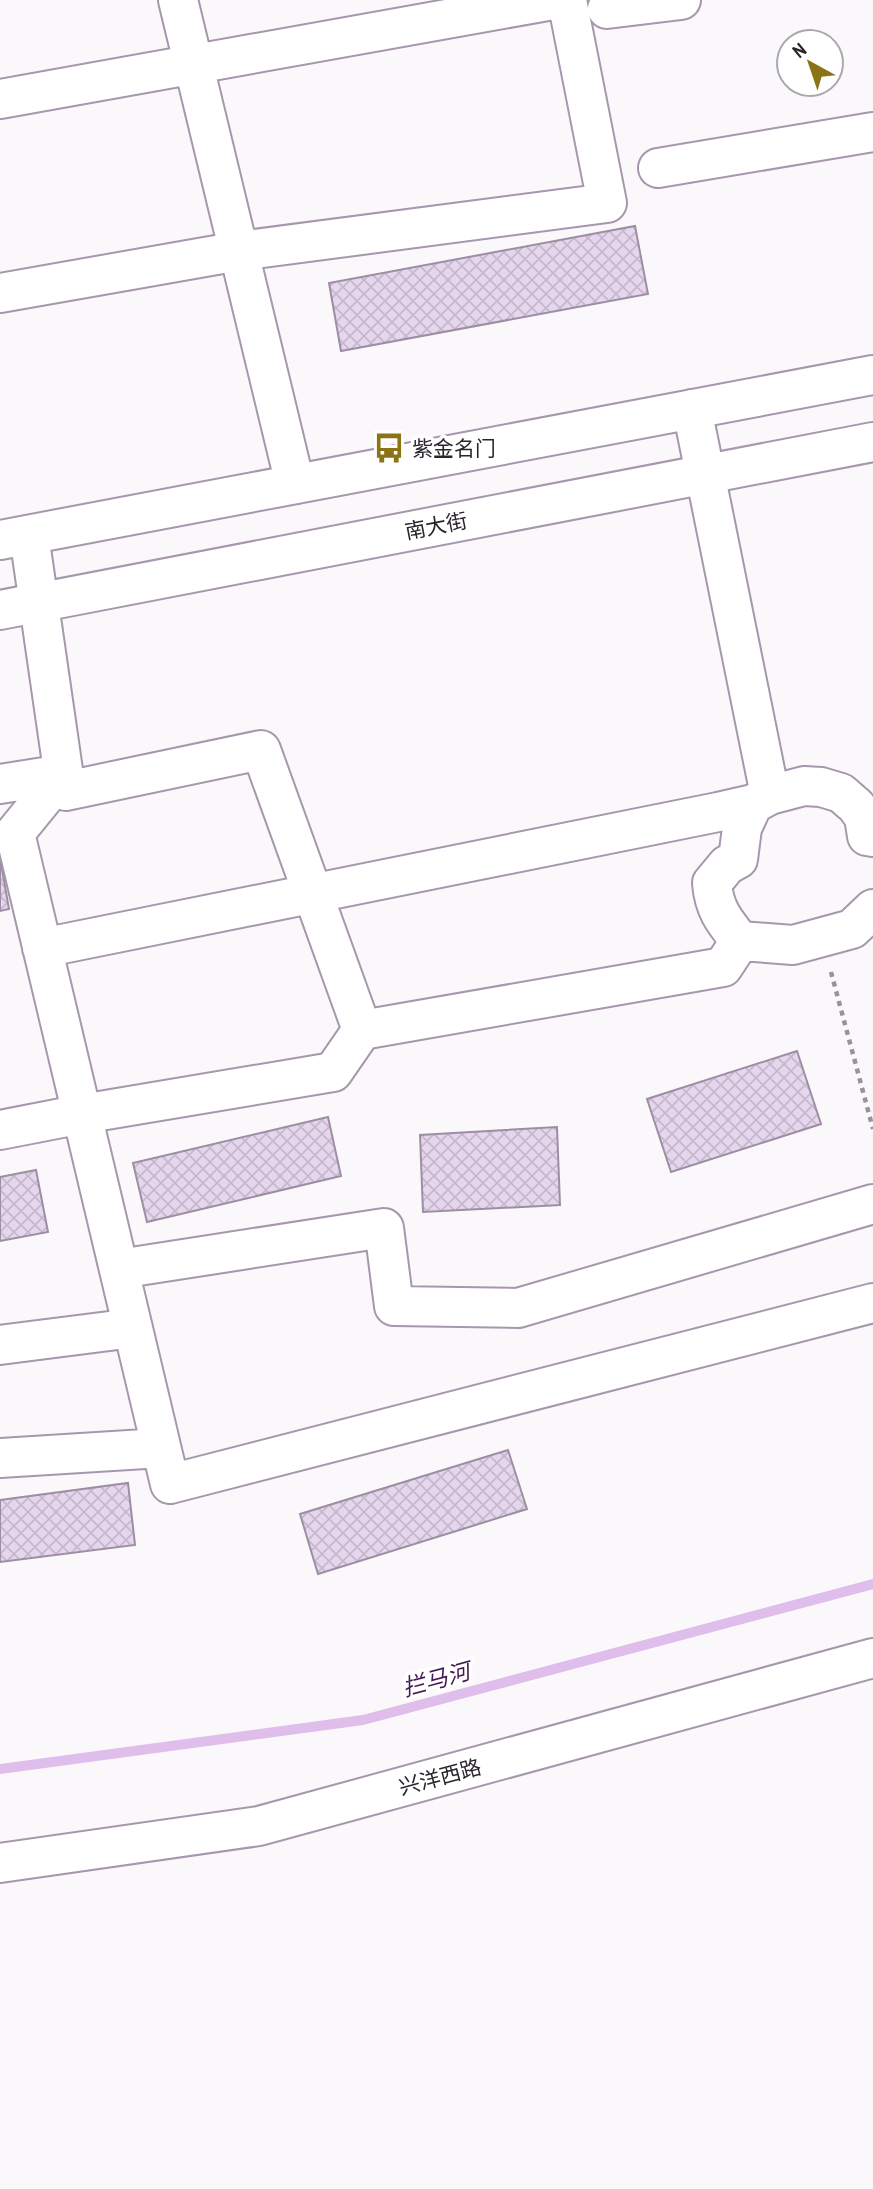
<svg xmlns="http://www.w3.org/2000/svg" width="873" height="2189" font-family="'Archivo Narrow','Noto Sans SC',sans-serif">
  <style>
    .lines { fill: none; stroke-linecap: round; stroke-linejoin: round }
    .stream { stroke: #dfbeeb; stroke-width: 10 }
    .building { fill: url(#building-cross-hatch); stroke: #9d8ea3; stroke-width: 2 }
    .minor-casing { stroke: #a697ac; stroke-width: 42 }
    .major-casing { stroke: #a697ac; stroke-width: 42 }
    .path { stroke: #979399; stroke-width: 4.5; stroke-dasharray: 5 5; stroke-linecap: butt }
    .minor { stroke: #fff; stroke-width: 38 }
    .major { stroke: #fff; stroke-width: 38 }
    .labels { text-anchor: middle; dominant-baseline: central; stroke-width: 7; stroke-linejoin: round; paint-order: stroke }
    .poi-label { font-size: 21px; fill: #2b252d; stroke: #fff; text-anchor: start }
    .street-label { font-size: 21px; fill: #2b252d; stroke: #fff }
    .water-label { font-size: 23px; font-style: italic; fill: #421950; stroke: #fff }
  </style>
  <defs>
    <pattern id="building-cross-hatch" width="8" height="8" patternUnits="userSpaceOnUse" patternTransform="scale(1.75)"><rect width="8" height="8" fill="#e6d6ed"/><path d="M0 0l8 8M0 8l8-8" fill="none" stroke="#c5b8cc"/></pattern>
  </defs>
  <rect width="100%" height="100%" fill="#fbf8fc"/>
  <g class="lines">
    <path class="stream" d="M0 1769 363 1720 873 1584"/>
  </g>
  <path class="building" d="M635 226 648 294 341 351 329 283Z
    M0 858 9 909 0 911Z
    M797 1051 821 1124 671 1172 647 1099Z
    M328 1117 341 1176 147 1222 133 1163Z
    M557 1127 560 1205 423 1212 420 1135Z
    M36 1170 48 1232 0 1241V1177Z
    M508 1450 527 1509 318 1574 300 1514Z
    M128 1483 135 1545 0 1562V1500Z"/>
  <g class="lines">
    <g class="minor-casing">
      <path id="minor" d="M178 0 295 484
        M607 9 681 0
        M0 99 553 0
        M658 168 873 132
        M0 293 239 251 607 203 567 0
        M692 409 770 795
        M29 535 66 791 261 750 362 1030 723 967 740 941 793 945 852 929 873 909
        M63 774 15 833 170 1484 873 1303
        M0 784 63 774
        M740 941C724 921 714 909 712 883L727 865 738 859 742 828 753 804
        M42 948 718 812 753 804 770 795 804 786 821 787 841 793 856 806 864 817 867 836 873 837
        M0 1130 82 1114 333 1072 362 1030
        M119 1269 384 1228 394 1306 518 1308 873 1204
        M0 1345 133 1328
        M0 1458 161 1448
        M0 1863 259 1826 873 1658"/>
    </g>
    <g class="major-casing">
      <path id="major" d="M0 540 873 375
        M0 610 873 442"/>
    </g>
    <path class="path" d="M831 972 873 1129"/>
    <use href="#minor" class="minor"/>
    <use href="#major" class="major"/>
  </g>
  <defs>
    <g id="bus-bare" transform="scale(2.415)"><path d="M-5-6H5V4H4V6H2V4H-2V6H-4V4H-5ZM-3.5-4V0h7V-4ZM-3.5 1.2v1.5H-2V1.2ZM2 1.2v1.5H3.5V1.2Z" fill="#8b7316" stroke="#fff" stroke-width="2.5" paint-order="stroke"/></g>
  </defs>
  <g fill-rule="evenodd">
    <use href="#bus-bare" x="389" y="448"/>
  </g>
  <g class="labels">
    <g class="poi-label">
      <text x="412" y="448">紫金名门</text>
    </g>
    <g class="street-label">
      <text transform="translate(436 526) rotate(-11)">南大街</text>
      <text transform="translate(440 1777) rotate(-15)">兴洋西路</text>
    </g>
    <g class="water-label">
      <text transform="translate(436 1679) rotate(-15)">拦马河</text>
    </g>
  </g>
  <g transform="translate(810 63) rotate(320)"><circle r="33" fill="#ffffff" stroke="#aaa8ab" stroke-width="2"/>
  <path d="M0-5L12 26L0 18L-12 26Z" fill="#8b7316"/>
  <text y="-10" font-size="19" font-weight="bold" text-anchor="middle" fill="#2b252d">N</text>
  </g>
</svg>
